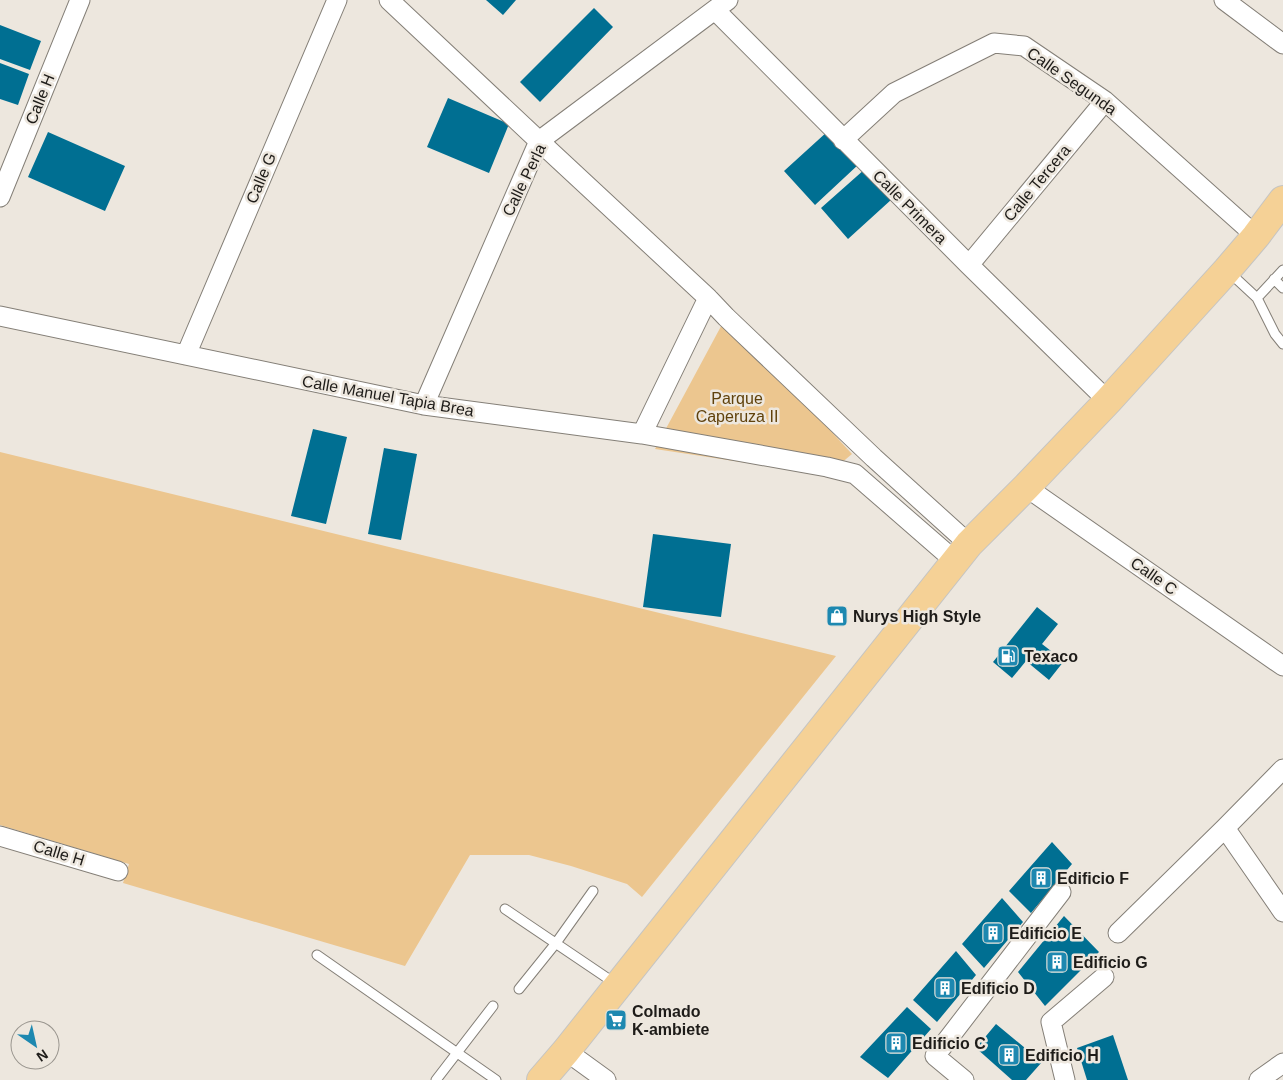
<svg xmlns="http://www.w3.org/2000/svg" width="1283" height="1080" font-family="Arial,sans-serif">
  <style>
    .green { fill: #ecc68f }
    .building { fill: #006f92 }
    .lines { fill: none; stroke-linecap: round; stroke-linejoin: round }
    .service-casing { stroke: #847f77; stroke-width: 11 }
    .minor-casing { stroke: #847f77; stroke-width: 21 }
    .primary-casing { stroke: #c4c4c3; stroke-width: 30 }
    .service { stroke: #fff; stroke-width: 9 }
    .minor { stroke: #fff; stroke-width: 19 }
    .primary { stroke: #f5d196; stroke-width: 28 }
    .labels { text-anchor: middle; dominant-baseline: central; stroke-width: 5; stroke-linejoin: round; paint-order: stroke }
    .street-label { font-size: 16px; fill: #1e1c19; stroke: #ede7de }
    .park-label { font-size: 16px; fill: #60420c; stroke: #ede7de }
    .poi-label { font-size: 16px; font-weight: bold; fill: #1e1c19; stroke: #ede7de; text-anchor: start }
  </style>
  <rect width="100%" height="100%" fill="#ede7de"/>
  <path class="green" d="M726 317 852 454 827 475 655 449Z
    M0 452 836 656 642 897 627 884 571 866 529 855H470L405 966 123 883 129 864 0 825Z"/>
  <path class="building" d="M486 0H516L503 15Z
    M594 8 613 27 540 102 520 82Z
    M0 25 41 41 30 70 0 59Z
    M0 63 29 74 18 105 0 99Z
    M448 98 509 124 489 173 427 147Z
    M828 131 859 164 815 205 784 171Z
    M48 132 125 166 105 211 28 177Z
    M865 169 892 199 848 239 821 208Z
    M313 429 347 437 326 524 291 516Z
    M384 448 417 454 401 540 368 534Z
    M653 534 731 544 721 617 643 607Z
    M1037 607 1058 624 1042 644 1064 661 1049 680 1026 661 1012 678 993 662Z
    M1052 842 1072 864 1031 913 1009 891Z
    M1002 898 1023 922 984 968 962 944Z
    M1064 916 1099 952 1045 1006 1018 972Z
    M956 951 976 975 937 1022 913 1000Z
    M907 1007 931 1029 888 1078 860 1057Z
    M996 1024 1042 1062 1026 1080H1012L976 1048Z
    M1113 1035 1128 1080H1087L1077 1048Z"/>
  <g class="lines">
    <g class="service-casing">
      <path id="service" d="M1229 272 1257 298 1275 334 1283 344
        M1274 279 1283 288
        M1257 298 1283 270
        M505 909 616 984
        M317 955 496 1080
        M519 989 556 943 593 891
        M436 1080 493 1006"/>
    </g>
    <g class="minor-casing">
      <path id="minor" d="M389 0 539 141 708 298 726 317 874 458 969 544
        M1224 0 1283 44
        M715 10 969 265 1108 401
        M843 140 894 93 994 43 1024 46 1105 101 1256 236
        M0 197 80 0
        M969 265 1105 101
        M0 316 424 405 642 434 827 467 855 474 955 561
        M186 355 337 0
        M424 405 539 141 728 0
        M642 434 708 298
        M1026 487 1283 666
        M1225 828 1283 912
        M0 836 118 871
        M1118 933 1225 828 1283 769
        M566 1051 606 1080
        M964 1080 935 1056 1061 892
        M1065 1080 1051 1022 1104 977
        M1259 1080 1283 1063"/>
    </g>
    <g class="primary-casing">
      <path id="primary" d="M541 1080 566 1051 969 544 1026 487 1108 401 1227 270 1256 236 1283 200"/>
    </g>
    <use href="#service" class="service"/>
    <use href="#minor" class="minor"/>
    <use href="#primary" class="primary"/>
  </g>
  <defs>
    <g id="shop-square" transform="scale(1.125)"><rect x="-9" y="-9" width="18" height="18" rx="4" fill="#1d88b0" stroke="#ede7de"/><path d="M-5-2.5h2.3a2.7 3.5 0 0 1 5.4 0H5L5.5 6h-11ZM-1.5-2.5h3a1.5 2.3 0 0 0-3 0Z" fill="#fff"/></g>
    <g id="fuel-square" transform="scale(1.125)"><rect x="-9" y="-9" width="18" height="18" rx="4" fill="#1d88b0" stroke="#ede7de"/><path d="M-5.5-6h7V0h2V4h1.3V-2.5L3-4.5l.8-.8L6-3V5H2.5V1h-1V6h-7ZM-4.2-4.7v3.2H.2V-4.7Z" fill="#fff"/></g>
    <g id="building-square" transform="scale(1.125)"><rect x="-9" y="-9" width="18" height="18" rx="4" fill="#1d88b0" stroke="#ede7de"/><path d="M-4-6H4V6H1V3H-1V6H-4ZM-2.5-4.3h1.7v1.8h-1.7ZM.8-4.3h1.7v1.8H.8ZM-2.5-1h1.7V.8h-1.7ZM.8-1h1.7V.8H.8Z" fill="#fff"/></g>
    <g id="supermarket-square" transform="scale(1.125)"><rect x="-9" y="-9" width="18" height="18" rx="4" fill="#1d88b0" stroke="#ede7de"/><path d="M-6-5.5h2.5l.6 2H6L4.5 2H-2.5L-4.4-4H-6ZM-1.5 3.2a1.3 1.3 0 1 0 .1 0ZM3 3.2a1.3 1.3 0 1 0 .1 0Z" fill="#fff"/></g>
  </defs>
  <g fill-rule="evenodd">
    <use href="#shop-square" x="837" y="616"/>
    <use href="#fuel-square" x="1008" y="656"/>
    <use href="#building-square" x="1041" y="878"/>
    <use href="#building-square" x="993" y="933"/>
    <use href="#building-square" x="1057" y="962"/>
    <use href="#building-square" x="945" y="988"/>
    <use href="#supermarket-square" x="616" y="1020"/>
    <use href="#building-square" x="896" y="1043"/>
    <use href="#building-square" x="1009" y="1055"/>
  </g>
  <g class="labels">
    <g class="street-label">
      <text transform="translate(1072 81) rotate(35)">Calle Segunda</text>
      <text transform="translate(40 99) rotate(-68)">Calle H</text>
      <text transform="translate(261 178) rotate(-67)">Calle G</text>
      <text transform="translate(524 180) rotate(-64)">Calle Perla</text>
      <text transform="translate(1037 183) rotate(-50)">Calle Tercera</text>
      <text transform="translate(910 207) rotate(45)">Calle Primera</text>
      <text transform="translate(388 396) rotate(10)">Calle Manuel Tapia Brea</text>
      <text transform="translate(1154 576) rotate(35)">Calle C</text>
      <text transform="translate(59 853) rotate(17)">Calle H</text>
    </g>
    <g class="park-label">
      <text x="737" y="398">Parque<tspan x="737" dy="18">Caperuza II</tspan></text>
    </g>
    <g class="poi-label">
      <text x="853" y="616">Nurys High Style</text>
      <text x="1024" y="656">Texaco</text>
      <text x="1057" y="878">Edificio F</text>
      <text x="1009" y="933">Edificio E</text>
      <text x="1073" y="962">Edificio G</text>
      <text x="961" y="988">Edificio D</text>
      <text x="632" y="1011">Colmado<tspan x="632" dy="18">K-ambiete</tspan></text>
      <text x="912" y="1043">Edificio C</text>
      <text x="1025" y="1055">Edificio H</text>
    </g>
  </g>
  <g transform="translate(35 1045) rotate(146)"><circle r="24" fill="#ede7de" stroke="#9a968f"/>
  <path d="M0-4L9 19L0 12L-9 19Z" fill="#1d88b0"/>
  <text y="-8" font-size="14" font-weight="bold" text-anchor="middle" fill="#1e1c19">N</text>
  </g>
</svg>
